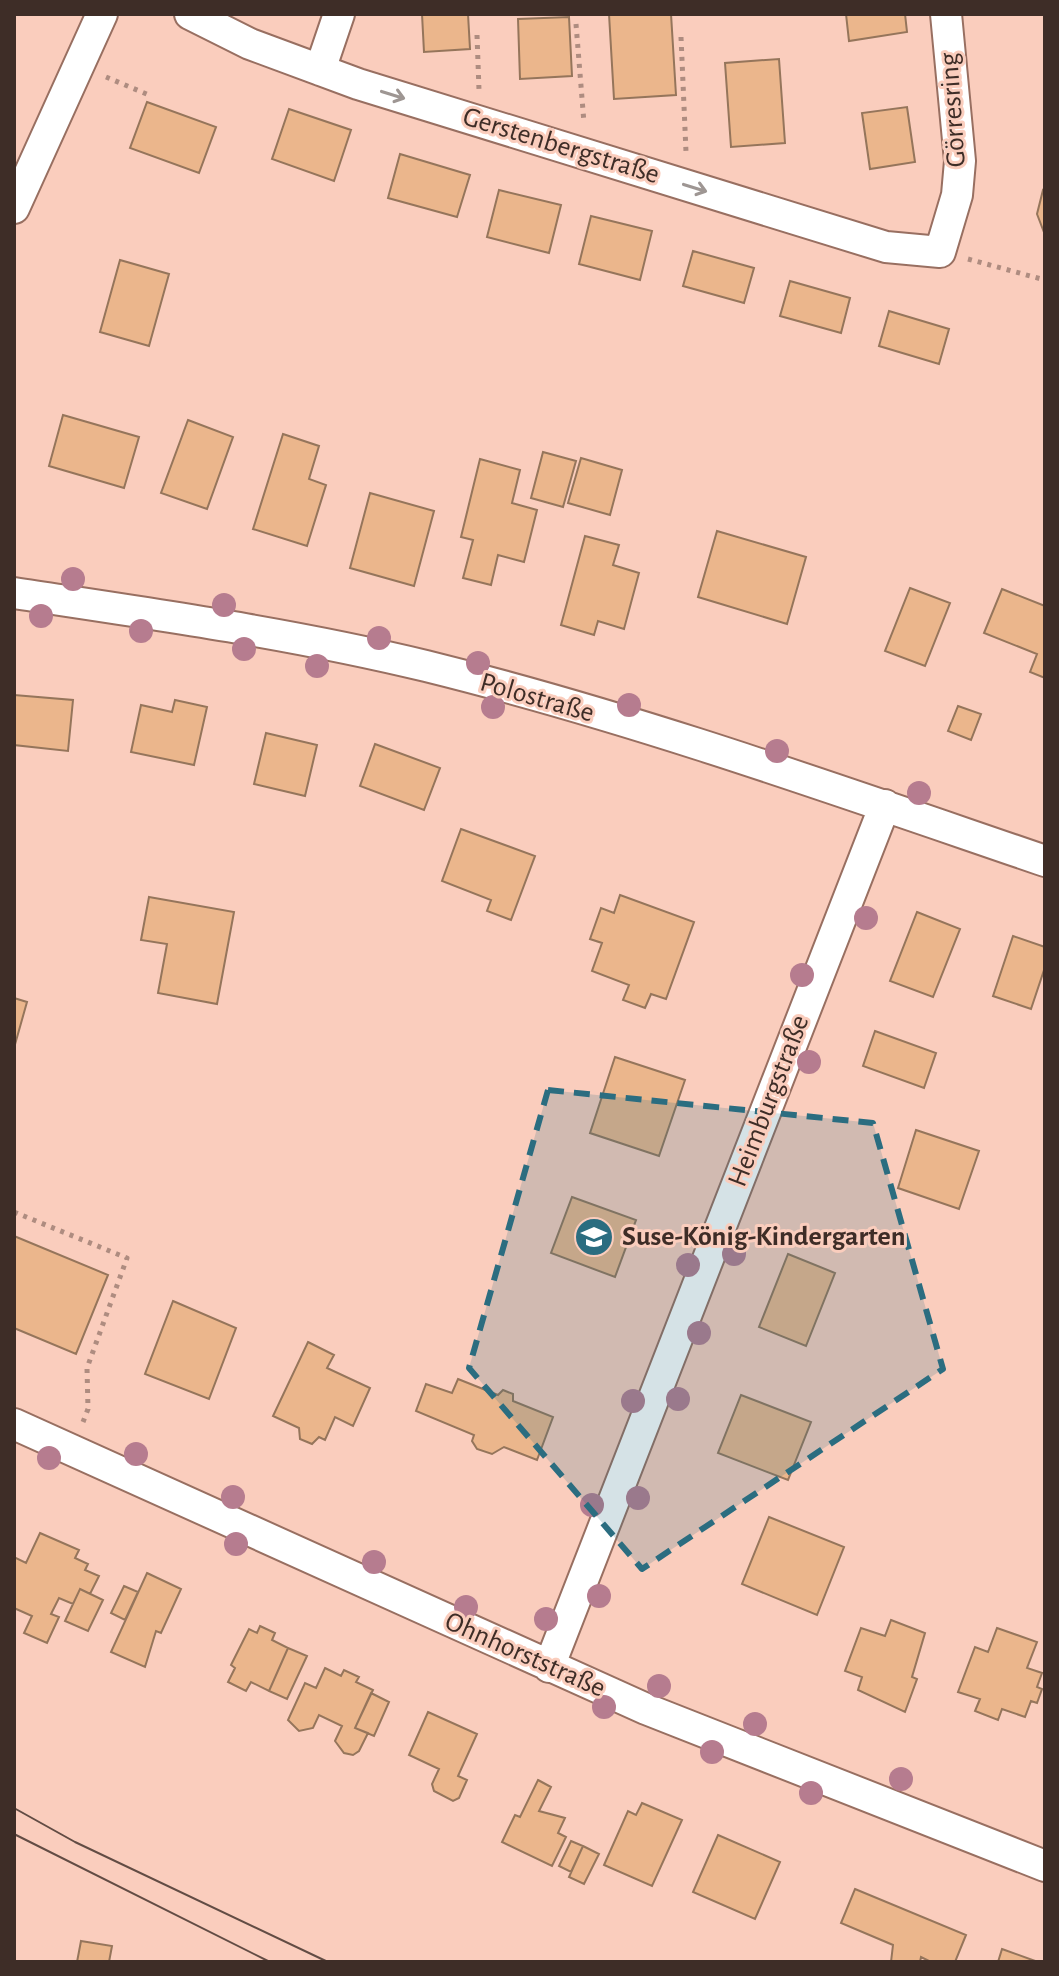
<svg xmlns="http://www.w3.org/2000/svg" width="1059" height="1976" font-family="'Alegreya Sans',sans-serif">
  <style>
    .building { fill: #ebb68c; stroke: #95755b; stroke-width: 2 }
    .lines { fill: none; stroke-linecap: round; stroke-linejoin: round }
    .street-casing { stroke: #986f61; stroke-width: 34 }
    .path { stroke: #ae8c80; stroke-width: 5; stroke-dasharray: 4 6; stroke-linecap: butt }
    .street { stroke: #fff; stroke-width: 30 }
    .tram { stroke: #624c44; stroke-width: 2 }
    .tree { fill: #b67c8f }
    .oneway { stroke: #9e9693 }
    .marked { fill: #2b6d80; fill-opacity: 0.2; stroke: #2b6d80; stroke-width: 6; stroke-dasharray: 16 10; stroke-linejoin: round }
    .labels { text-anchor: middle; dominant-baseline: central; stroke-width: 6; stroke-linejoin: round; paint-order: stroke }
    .street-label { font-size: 28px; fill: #3e2d27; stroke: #facdbd }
    .poi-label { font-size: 28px; font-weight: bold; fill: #3e2d27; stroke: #facdbd; text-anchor: start }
  </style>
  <rect width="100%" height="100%" fill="#facdbd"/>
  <path class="building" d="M422 14H468L470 49 424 52Z
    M609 14H671L676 95 614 99Z
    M846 14H905L907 32 849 41Z
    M569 17 572 76 520 79 518 19Z
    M779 59 785 143 731 147 725 63Z
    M147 102 216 127 199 173 130 148Z
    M907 107 915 162 870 169 862 113Z
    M289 109 351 130 334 181 272 159Z
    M400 154 470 175 457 217 388 198Z
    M499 190 561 205 549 253 487 237Z
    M1043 190 1045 191V235L1037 214Z
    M591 216 652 231 640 280 579 264Z
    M693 251 754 268 744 303 683 286Z
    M120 260 169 274 149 346 100 332Z
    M790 281 850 298 841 333 780 316Z
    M889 311 949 329 939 364 879 346Z
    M63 415 139 437 124 488 49 466Z
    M188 420 233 437 207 509 161 493Z
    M283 434 319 446 309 479 326 485 307 546 253 529Z
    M543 452 576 461 563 507 531 498Z
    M581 458 622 470 610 515 568 503Z
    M480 459 520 470 512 503 537 510 524 562 498 555 491 585 463 578 473 540 461 537Z
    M370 493 434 511 414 586 350 568Z
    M717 531 806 557 787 624 698 597Z
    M585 536 619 545 613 565 639 573 624 629 598 621 594 635 561 625Z
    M910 588 950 603 925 666 885 651Z
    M1002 589 1045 606V678L1030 672 1037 654 984 633Z
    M14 695 73 700 68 751 14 745Z
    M175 700 207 707 194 765 131 752 141 705 172 712Z
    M958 706 981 714 971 740 948 731Z
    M266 733 317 745 305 796 254 784Z
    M375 744 440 768 424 810 360 786Z
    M461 829 535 856 511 920 487 911 491 900 442 881Z
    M620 895 694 922 666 999 651 994 645 1008 623 1000 629 985 592 971 602 943 590 939 601 908 614 913Z
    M149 897 234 912 217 1004 158 993 167 944 141 940Z
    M917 912 960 929 933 997 890 981Z
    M1013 936 1045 947V967L1031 1009 993 996Z
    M14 998 27 1002 14 1048Z
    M875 1031 936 1053 924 1088 863 1066Z
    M615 1057 685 1080 659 1156 590 1133Z
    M916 1130 979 1151 959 1209 898 1188Z
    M572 1197 636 1220 615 1277 551 1253Z
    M14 1236 108 1275 76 1354 14 1328Z
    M788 1254 835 1273 806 1346 759 1327Z
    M173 1301 236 1328 209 1399 145 1374Z
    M308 1342 334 1355 327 1368 370 1388 353 1426 335 1417 325 1440 319 1437 312 1444 300 1439 299 1428 273 1416Z
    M458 1379 498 1395 503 1390 513 1394V1401L553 1417 537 1460 504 1447 492 1454 477 1449 472 1441 474 1435 416 1411 426 1384 452 1393Z
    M741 1395 811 1422 788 1480 718 1453Z
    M769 1517 844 1547 817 1615 742 1584Z
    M40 1533 79 1550 75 1558 88 1564 85 1570 99 1576 90 1594 80 1589 73 1604 59 1598 51 1614 59 1617 47 1643 24 1633 32 1616 14 1608V1557L26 1563Z
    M147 1573 181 1589 161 1633 156 1631 145 1667 111 1652Z
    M124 1586 138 1592 125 1620 111 1613Z
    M80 1589 103 1600 88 1631 65 1621Z
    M891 1620 925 1633 912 1677 917 1679 905 1712 858 1690 862 1677 845 1671 861 1628 885 1636Z
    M260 1626 275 1633 272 1640 288 1648 269 1691 251 1682 246 1691 228 1682 235 1668 231 1665 249 1629 257 1633Z
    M997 1628 1037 1642 1027 1668 1042 1673 1037 1687 1042 1689 1037 1703 1031 1701 1025 1717 1002 1709 998 1720 975 1711 980 1699 958 1692 975 1647 988 1652Z
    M288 1648 307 1656 287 1699 269 1691Z
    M325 1668 341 1676 344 1670 359 1677 356 1682 373 1690 355 1728 368 1733 359 1751 353 1755 344 1753 335 1741 342 1726 319 1715 313 1728 299 1731 288 1720 305 1683 316 1688Z
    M371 1693 389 1702 374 1736 355 1728Z
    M428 1712 477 1734 458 1776 467 1780 459 1798 453 1801 434 1791 432 1784 439 1769 409 1755Z
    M538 1780 551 1787 539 1811 565 1818 558 1833 566 1837 552 1866 502 1842 515 1815 520 1817Z
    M642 1803 682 1820 652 1886 604 1865 628 1811 636 1815Z
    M718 1835 780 1862 755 1919 693 1892Z
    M571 1841 583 1846 571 1872 559 1866Z
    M583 1846 599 1854 584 1884 569 1877Z
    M855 1889 966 1935 955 1962H931L921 1957 920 1962H891L893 1945 841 1923Z
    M81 1941 112 1946 109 1962H77Z
    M1002 1949 1038 1962H998Z"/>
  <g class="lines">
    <g class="street-casing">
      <path id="street" d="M190 14 250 44 358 84 886 247 940 252 957 195 960 161 946 14
        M320 70 339 14
        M14 208 102 14
        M14 593C152 614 290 633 426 666 636 718 840 791 1045 861
        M14 1424 646 1709 1045 1866
        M549 1667 885 805"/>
    </g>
    <path class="path" d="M576 24 584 123
      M477 35 479 90
      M681 37 686 152
      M106 77 149 95
      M968 259 1045 280
      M14 1212 127 1258 87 1368 88 1409 83 1422"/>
    <use href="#street" class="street"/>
    <path class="tram" d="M14 1808 75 1842 328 1962
      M14 1834 270 1962"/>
  </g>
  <g class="tree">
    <circle cx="73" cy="579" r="12"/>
    <circle cx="224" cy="605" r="12"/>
    <circle cx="41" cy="616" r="12"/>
    <circle cx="141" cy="631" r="12"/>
    <circle cx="379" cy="638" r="12"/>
    <circle cx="244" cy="649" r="12"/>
    <circle cx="478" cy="663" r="12"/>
    <circle cx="317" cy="666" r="12"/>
    <circle cx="629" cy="705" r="12"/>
    <circle cx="493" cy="707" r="12"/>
    <circle cx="777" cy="751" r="12"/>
    <circle cx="919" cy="793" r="12"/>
    <circle cx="866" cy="918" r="12"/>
    <circle cx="802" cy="975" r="12"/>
    <circle cx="809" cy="1062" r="12"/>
    <circle cx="734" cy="1254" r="12"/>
    <circle cx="688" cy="1265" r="12"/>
    <circle cx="699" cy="1333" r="12"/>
    <circle cx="678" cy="1399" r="12"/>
    <circle cx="633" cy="1401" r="12"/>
    <circle cx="136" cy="1454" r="12"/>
    <circle cx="49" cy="1458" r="12"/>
    <circle cx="233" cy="1497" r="12"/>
    <circle cx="638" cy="1498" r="12"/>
    <circle cx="592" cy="1505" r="12"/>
    <circle cx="236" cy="1544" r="12"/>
    <circle cx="374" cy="1562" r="12"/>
    <circle cx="599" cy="1596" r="12"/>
    <circle cx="466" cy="1607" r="12"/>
    <circle cx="546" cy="1619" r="12"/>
    <circle cx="659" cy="1686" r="12"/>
    <circle cx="604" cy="1707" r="12"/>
    <circle cx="755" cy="1724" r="12"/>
    <circle cx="712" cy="1752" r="12"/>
    <circle cx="901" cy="1779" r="12"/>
    <circle cx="811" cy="1793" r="12"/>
  </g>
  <defs><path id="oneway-shaft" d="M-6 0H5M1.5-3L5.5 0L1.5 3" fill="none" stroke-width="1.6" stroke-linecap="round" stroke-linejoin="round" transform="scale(2)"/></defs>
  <g class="oneway">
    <use href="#oneway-shaft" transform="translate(393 95) rotate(17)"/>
    <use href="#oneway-shaft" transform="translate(695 188) rotate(17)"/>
  </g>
  <path class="marked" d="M548 1090 873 1123 943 1369 642 1569 469 1368Z"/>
  <defs>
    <g id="school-disc" transform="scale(2)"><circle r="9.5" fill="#2b6d80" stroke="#facdbd"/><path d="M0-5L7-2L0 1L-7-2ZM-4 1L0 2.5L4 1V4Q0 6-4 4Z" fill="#fff"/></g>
  </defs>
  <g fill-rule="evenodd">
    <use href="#school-disc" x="594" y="1237"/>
  </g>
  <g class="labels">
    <g class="street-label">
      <text transform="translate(953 110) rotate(-94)">Görresring</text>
      <text transform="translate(561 146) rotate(17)">Gerstenbergstraße</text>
      <text transform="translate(537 698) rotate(16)">Polostraße</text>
      <text transform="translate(769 1101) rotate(-69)">Heimburgstraße</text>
      <text transform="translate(525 1655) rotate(24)">Ohnhorststraße</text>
    </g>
    <g class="poi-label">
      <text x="622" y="1237">Suse-König-Kindergarten</text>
    </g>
  </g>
  <rect width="1059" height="1976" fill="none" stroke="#3e2d27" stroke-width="32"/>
</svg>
